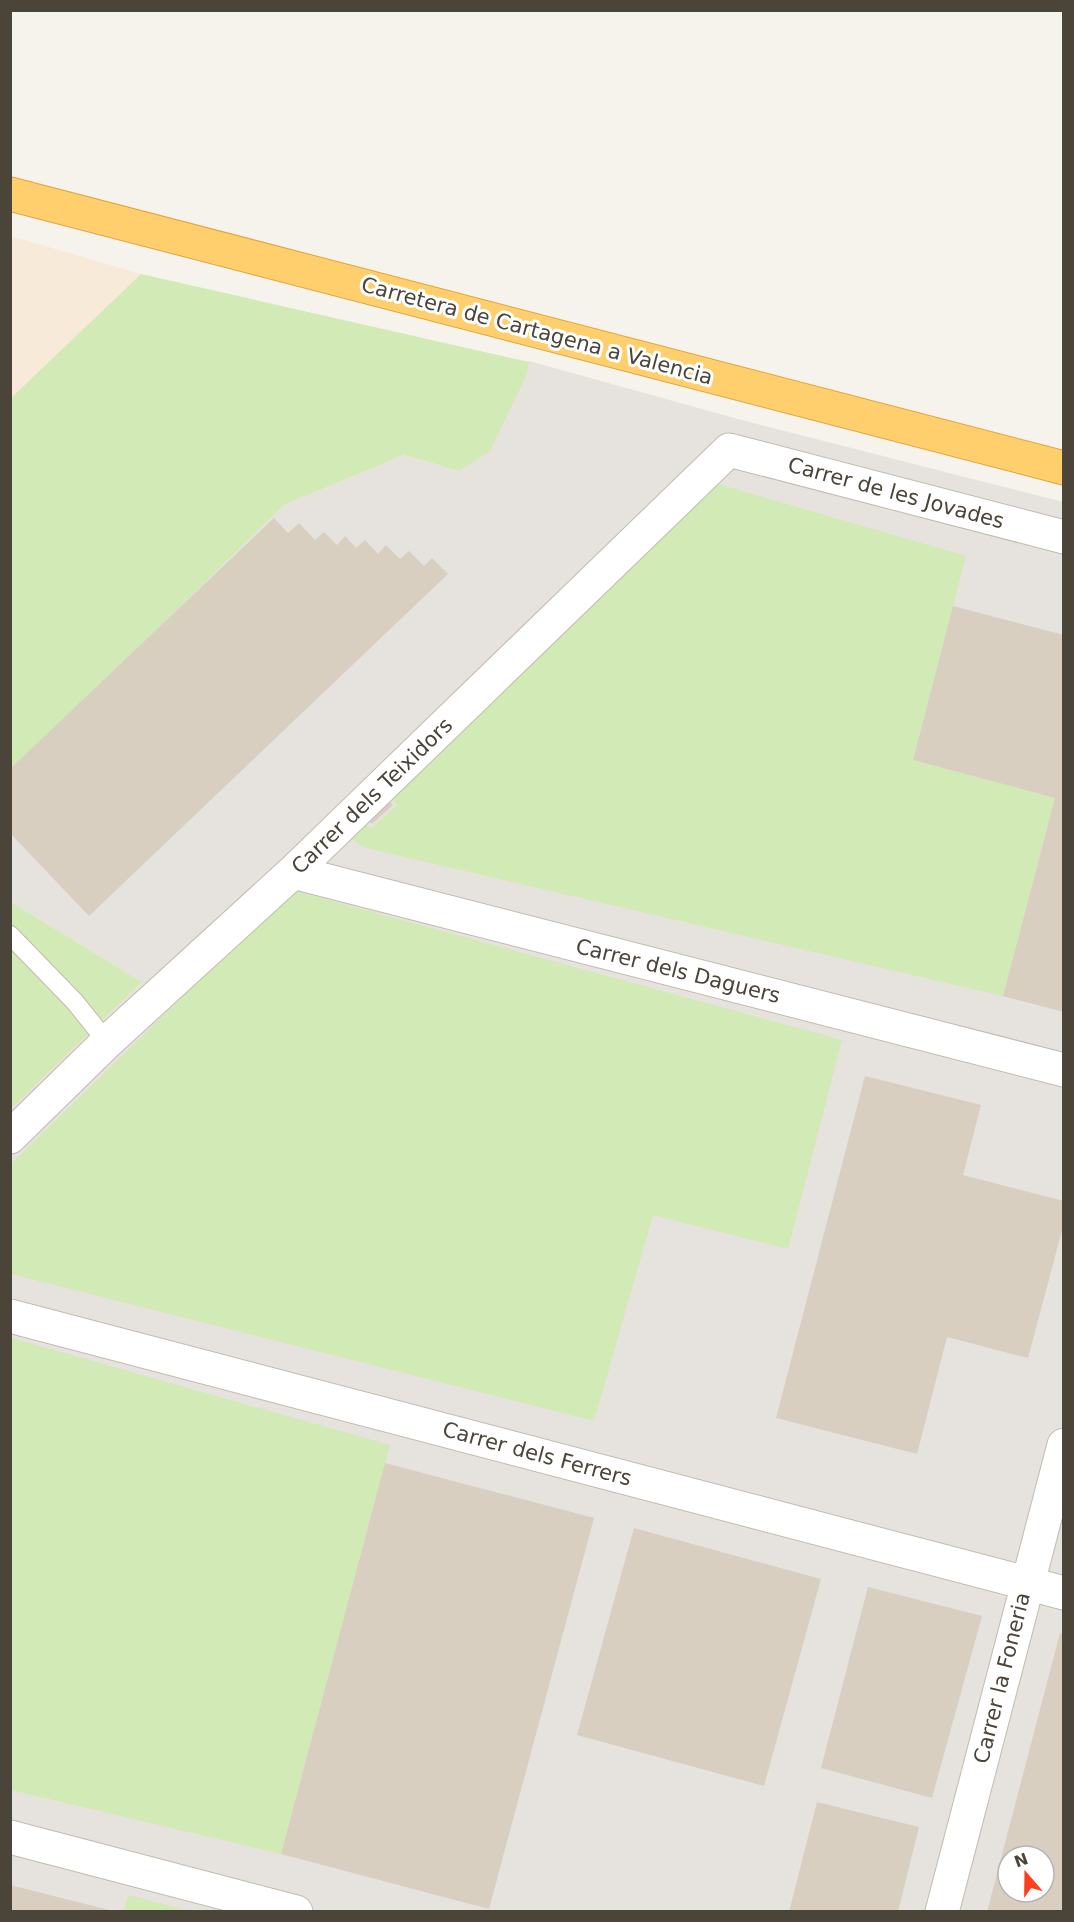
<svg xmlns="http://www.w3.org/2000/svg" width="1074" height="1922" font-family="'DejaVu Sans',sans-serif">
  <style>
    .commercial { fill: #f7ead8 }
    .industrial { fill: #e6e2dd; fill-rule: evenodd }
    .green { fill: #d2eab5 }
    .building { fill: #d8cfc1; fill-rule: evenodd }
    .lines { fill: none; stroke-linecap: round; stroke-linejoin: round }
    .lane-casing { stroke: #c2bbae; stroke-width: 20 }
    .street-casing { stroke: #c2bbae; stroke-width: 35 }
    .highway-casing { stroke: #e0a43c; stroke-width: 35 }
    .lane { stroke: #fff; stroke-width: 18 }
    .street { stroke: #fff; stroke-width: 33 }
    .highway { stroke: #ffcf6e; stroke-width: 33 }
    .labels { text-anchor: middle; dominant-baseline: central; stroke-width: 6; stroke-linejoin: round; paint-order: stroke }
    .street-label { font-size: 21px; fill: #4b4439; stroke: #fff }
  </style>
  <rect width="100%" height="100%" fill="#f6f3ec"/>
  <path class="commercial" d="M11 236 141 274 11 398Z"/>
  <path class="industrial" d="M529 361 738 419 1063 502V1911L11 1912V1109L142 982 11 902V773L284 505 404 455 459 471 527 374ZM1008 1856H1044V1892H1008Z"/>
  <path class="green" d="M141 274 529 362 527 374 490 451 459 471 404 455 284 505 11 773V398Z
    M718 484 966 556 913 760 1055 798 1003 996 379 851 363 847 350 838 362 820 371 829 397 805 388 795Z
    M292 890 842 1040 788 1249 653 1215 594 1421 11 1274 10 1165Z
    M11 902 142 982 11 1109Z
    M11 1338 390 1445 281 1854 11 1790Z
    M128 1895 190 1911H124Z"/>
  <path class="building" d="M274 518 288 533 299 523 315 540 324 532 337 545 345 536 356 548 365 540 378 554 386 545 400 559 409 551 424 566 432 558 448 574 89 916 10 833V769Z
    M953 606 1064 635V1012L1003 996 1055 798 913 760Z
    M387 798 393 805 372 824 366 818Z
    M865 1076 981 1105 963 1175 1064 1201V1223L1028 1358 947 1337 917 1454 776 1418Z
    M385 1463 594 1518 489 1909 281 1854Z
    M634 1528 821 1579 764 1786 577 1735Z
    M868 1587 982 1616 932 1798 821 1768Z
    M1060 1633 1064 1634V1912H987ZM1008 1856H1044V1892H1008Z
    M817 1802 919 1827 898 1912H789Z
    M10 1885 113 1911V1912H10Z"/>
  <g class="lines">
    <g class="lane-casing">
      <path id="lane" d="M10 935 75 1002 107 1042"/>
    </g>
    <g class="street-casing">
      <path id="street" d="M293 872 1064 1070
        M10 1137 107 1042 293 872 729 450 1064 537
        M10 1316 1064 1593
        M10 1837 296 1912
        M942 1912 1064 1445"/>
    </g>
    <g class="highway-casing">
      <path id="highway" d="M10 194 1064 468"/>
    </g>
    <use href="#lane" class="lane"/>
    <use href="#street" class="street"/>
    <use href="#highway" class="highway"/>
  </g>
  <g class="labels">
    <g class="street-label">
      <text transform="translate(537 331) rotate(15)">Carretera de Cartagena a Valencia</text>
      <text transform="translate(896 493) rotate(15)">Carrer de les Jovades</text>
      <text transform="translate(372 796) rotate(-44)">Carrer dels Teixidors</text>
      <text transform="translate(678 971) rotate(14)">Carrer dels Daguers</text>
      <text transform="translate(537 1454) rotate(15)">Carrer dels Ferrers</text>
      <text transform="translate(1002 1678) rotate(-76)">Carrer la Foneria</text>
    </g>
  </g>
  <rect width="1074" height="1922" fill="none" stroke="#4b4439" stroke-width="24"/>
  <g transform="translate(1026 1874) rotate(340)"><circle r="28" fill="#ffffff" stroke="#b7b4b0" stroke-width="1.5"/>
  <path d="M0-4.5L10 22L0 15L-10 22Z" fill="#fc3f1d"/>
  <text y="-9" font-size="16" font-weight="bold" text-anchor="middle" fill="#4b4439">N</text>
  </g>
</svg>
